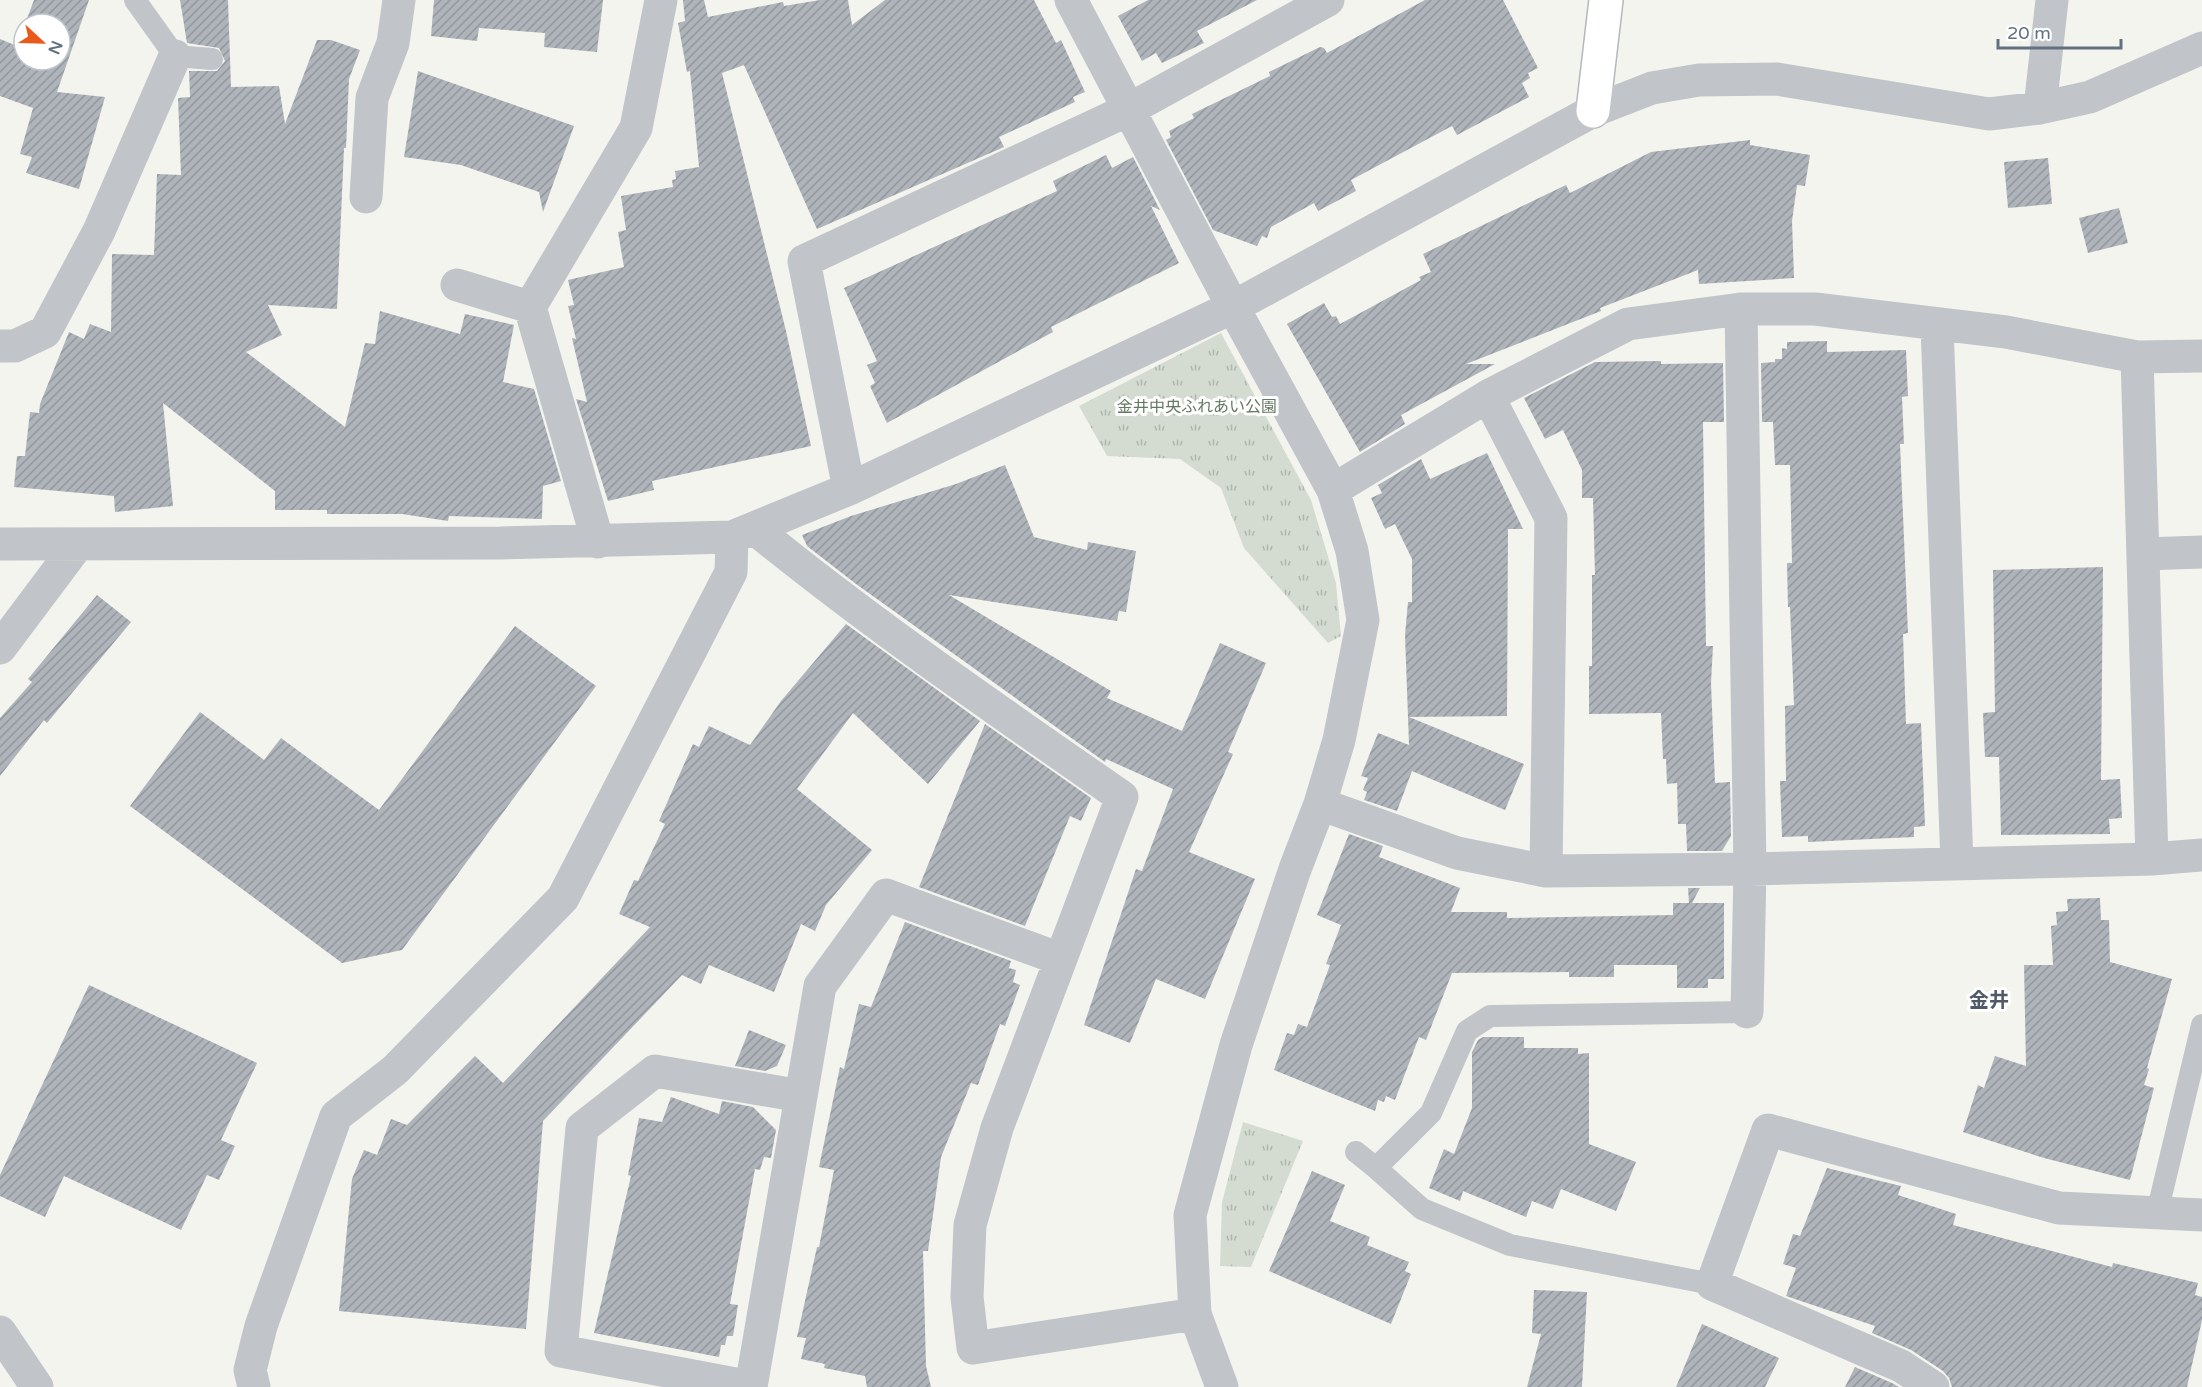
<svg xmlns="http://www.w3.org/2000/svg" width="2202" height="1387" font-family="'Varela Round','Noto Sans JP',sans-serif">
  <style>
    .grass { fill: url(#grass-tufts) }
    .building { fill: url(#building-hatch) }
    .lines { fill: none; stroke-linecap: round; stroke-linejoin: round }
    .secondary-casing { stroke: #b3b8bd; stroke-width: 36 }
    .lane { stroke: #c1c4c8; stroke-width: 22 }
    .street { stroke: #c1c4c8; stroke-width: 33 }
    .secondary { stroke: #fff; stroke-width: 33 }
    .labels { text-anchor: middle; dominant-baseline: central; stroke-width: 6; stroke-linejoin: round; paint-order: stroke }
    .park-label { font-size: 16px; fill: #647961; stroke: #fff }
    .quarter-label { font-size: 20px; font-weight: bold; fill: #505b67; stroke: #fff }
  </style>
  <defs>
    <pattern id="grass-tufts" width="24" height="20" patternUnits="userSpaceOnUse" patternTransform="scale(1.5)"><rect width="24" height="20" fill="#d4dbd0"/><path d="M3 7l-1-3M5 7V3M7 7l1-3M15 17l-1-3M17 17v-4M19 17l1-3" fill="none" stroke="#afb6ae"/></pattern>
    <pattern id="building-hatch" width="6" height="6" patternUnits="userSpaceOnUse" patternTransform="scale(1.5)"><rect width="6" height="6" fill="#aeb4ba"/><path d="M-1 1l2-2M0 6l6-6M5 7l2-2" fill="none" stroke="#91979d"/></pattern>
  </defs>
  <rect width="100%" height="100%" fill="#f4f4ef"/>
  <path class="grass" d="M1221 333 1311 500 1336 583 1341 636 1328 643 1244 548 1221 488 1180 459 1107 456 1079 406Z
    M1243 1122 1303 1141 1251 1267 1220 1266 1222 1202Z"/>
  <path class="building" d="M34 0H89L57 92 105 97 79 189 26 173 32 157 20 154 33 108 0 96V39L17 46 24 26V60H60V24H25Z
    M180 0H228L231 87 279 86 285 124 317 40H331L360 50 349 79 346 148H344L337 309 268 305 282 335 246 352 345 427 365 343 375 344 380 311 460 334 465 314 514 325 503 382 534 389 561 481 543 486 542 519 449 516 448 521 402 514H327V510H275V491L163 403 173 506 115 512 114 496 14 487 17 456H25L30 412 39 413 40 404 69 332 84 339 90 324 111 332 112 254 154 255 157 174 181 175 178 98 190 97 189 71H217L225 61 219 48 187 43Z
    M434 0H603L597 52 544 47 545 33 479 28 477 41 431 36Z
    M683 0H704L708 17 783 2 784 6 820 0H848L852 25 885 0H1034L1056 43 1061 40 1085 92 1073 97 1075 102 999 137 1004 147 817 229 744 65 722 73 786 331 811 446 652 481 654 490 608 501 576 399 587 402 572 338 576 339 568 306 574 305 568 280 624 267 618 232 626 230 621 196 673 187 672 180 676 179 675 171 699 167 690 71 687 72 678 23 685 21Z
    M1148 0H1257L1197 31 1204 43 1162 63 1156 53 1142 61 1118 16Z
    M1425 0H1503L1538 68 1528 73 1530 78 1522 83 1529 97 1457 135 1452 126 1351 180 1356 191 1318 211 1314 203 1271 227 1267 238 1262 236 1257 246 1213 230 1166 140 1171 137 1169 131 1194 118 1192 114 1270 76 1269 72 1320 47 1324 48 1327 53Z
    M418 71 574 126 543 212 539 192 461 165 404 157Z
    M1750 140V145L1810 155 1805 186 1797 185 1792 221 1794 278 1699 284 1698 270 1600 308 1601 311 1466 364H1495L1401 415 1405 424 1360 452 1287 324 1324 303 1332 317 1336 316 1340 324 1421 280 1419 277 1431 272 1423 254 1566 185 1570 193 1651 152Z
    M1106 155 1112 168 1133 157 1160 210 1151 206 1179 263 1051 327 1053 332 887 423 870 386 875 383 867 365 877 361 844 288 1057 191 1053 181Z
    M2048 158 2052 204 2008 208 2004 162Z
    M2119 208 2128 243 2088 253 2079 218Z
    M1827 341V352L1906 350 1908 396 1902 397 1904 444H1900L1908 633 1903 634 1906 724 1921 723 1925 826 1914 827V837L1808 842V836L1782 837 1780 781H1786L1785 706 1794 705 1790 607H1788L1787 563H1792L1790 465H1775L1773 422H1762L1761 363 1775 362V359H1782V348L1787 349V342Z
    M1661 361V364L1723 363 1724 422H1703L1706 646H1713L1711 683 1715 783 1730 782 1731 836 1722 851H1687L1686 824H1678L1677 783 1667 784 1666 759H1663L1661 713 1589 714V666H1592V575H1595L1593 498H1582V470L1563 430 1545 439 1524 398 1595 362Z
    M1487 453 1523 529H1508L1507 716 1409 717 1524 764 1505 810 1412 771 1397 811 1364 800 1367 792 1363 790 1368 778 1361 776 1378 733 1409 745 1405 635 1408 602H1412V559L1395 524 1385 529 1371 498 1382 493 1378 485 1421 459 1430 479Z
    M1005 465 1034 537 1087 550 1088 542 1136 551 1126 612 1119 611 1117 621 949 595 1111 691 1107 698 1182 731 1220 643 1266 663 1228 752 1233 754 1189 852 1255 879 1205 999 1156 979 1130 1043 1084 1025 1136 869 1142 871 1173 789 1106 759 1105 762 856 584 807 546 802 535 851 516 956 484Z
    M2103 567 2101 780 2120 779 2122 818 2109 819 2110 834 2001 835 1999 757H1985L1983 713 1995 712 1993 570Z
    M97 595 131 622 47 723 44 720 0 776V718L32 682 28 679Z
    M846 624 980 721 928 784 853 713 797 789 872 850 826 905 815 931 801 924 774 992 709 965 701 984 682 975 543 1121 526 1329 339 1311 352 1179 364 1150 377 1155 391 1119 407 1125 475 1056 503 1083 650 927 619 914 634 880 638 881 665 824 659 821 693 744 699 747 709 726 750 745 781 701Z
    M515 626 596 686 402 950 342 963 130 806 200 712 264 760 281 738 379 810Z
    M985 724 1091 798 1081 821 1070 816 1025 926 919 887Z
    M1349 834 1383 846 1379 857 1460 888 1451 912H1507V918L1673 915V903H1689L1688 888H1700L1692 903H1724V979H1708V988H1677V965H1614V977H1569V972L1452 973 1426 1040 1419 1037 1395 1100 1386 1096 1384 1102 1378 1100 1375 1111 1274 1070 1287 1033 1294 1035 1298 1024 1307 1027 1330 965 1326 964 1341 925 1317 915Z
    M2100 898 2101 920H2109L2110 962 2172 979 2147 1068 2149 1069 2144 1085 2154 1088 2130 1180 2044 1158 1963 1132 1978 1085 1984 1088 1995 1056 2026 1066 2024 965H2053L2051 926 2057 925 2056 912 2068 911 2067 899Z
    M905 922 1011 961 1009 968 1016 970 1013 982 1020 985 1005 1026 1000 1024 978 1085 971 1083 941 1157 928 1251H923L926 1366 931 1387H867L865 1376 824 1368 825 1364 801 1359 806 1338 797 1337 817 1247H819L834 1170 819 1167 840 1067 844 1069 859 1004 871 1007Z
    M89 985 257 1063 221 1140 235 1146 219 1180 207 1175 181 1230 64 1176 45 1217 0 1196V1175Z
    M749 1030 786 1045 777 1066 765 1071 735 1066Z
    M1483 1037H1524V1048H1578V1054L1589 1053V1144L1636 1162 1616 1211 1561 1189 1553 1209 1532 1201 1526 1217 1463 1191 1460 1201 1429 1188 1444 1149 1454 1154 1472 1108V1052L1478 1040Z
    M671 1097 719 1114 722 1101 753 1107 776 1130 771 1158 764 1157 760 1170 755 1169 730 1304 738 1305 733 1336H727L725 1345H721L719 1357 594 1333 631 1176 628 1175 639 1118 662 1122Z
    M1827 1168 1901 1186 1898 1195 1956 1214 1953 1225 2112 1267 2113 1263 2198 1283 2195 1295 2202 1297V1320L2187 1387H1952L1949 1378 1943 1371 1911 1350 1872 1333 1875 1326 1786 1296 1796 1268 1783 1264 1793 1234 1800 1236Z
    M1312 1171 1345 1185 1330 1221 1370 1237 1367 1245 1409 1262 1405 1271 1411 1274 1391 1324 1269 1271Z
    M1534 1290 1587 1292 1582 1387H1527L1541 1334 1532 1333Z
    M1702 1324 1779 1358 1765 1387H1676Z
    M1855 1367 1892 1383 1899 1387H1845Z"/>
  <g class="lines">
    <g class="secondary-casing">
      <path id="secondary" d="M1593 111 1606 0"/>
    </g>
    <path class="lane" d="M135 0 175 56 212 59
      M1356 1152 1376 1168
      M2157 1213 2202 1025
      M1712 1284 1510 1245 1422 1209 1376 1168 1431 1113 1467 1031 1490 1016 1747 1012"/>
    <path class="street" d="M1071 0 1233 307 1333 490 1352 551 1363 620 1339 740 1320 804 1295 869 1236 1045 1190 1215 1195 1314 1222 1387
      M2040 108 2052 0
      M366 197 372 98 393 43 399 0
      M457 285 530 307
      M1741 309 1750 869 1747 1012
      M1937 326 1957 864
      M0 346H15L45 332 99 231 175 56
      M2137 357 2152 859
      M1488 396 1551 518 1546 871
      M849 489 804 261 1128 110 1328 0
      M1333 490 1488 396 1628 324 1741 309H1815L2006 332 2137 357 2202 356
      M755 529C873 625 997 710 1122 797L997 1128 970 1225 967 1297 973 1348 1195 1314
      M732 537 849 489 1233 307 1593 111 1652 88 1699 80 1777 79 1989 114 2040 108 2090 97 2202 48
      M598 542 530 307 636 128 661 0
      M0 544 500 543 732 537 731 572 563 898 395 1070 336 1116 261 1326 250 1370 254 1387
      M2144 554 2202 552
      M0 648 78 544
      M1320 804 1457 853 1546 871 1750 869 2152 859 2202 855
      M0 1332 37 1387
      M751 1387 820 986 886 895 1060 959
      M751 1387 561 1351 582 1128 655 1071 801 1096
      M1933 1387 1901 1366 1712 1284 1768 1130 2059 1208 2202 1215"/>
    <use href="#secondary" class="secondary"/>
  </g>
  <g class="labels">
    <g class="park-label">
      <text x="1197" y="407">金井中央ふれあい公園</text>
    </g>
    <g class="quarter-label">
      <text x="1989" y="1001">金井</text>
    </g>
  </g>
  <g transform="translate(42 42) rotate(112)"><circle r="28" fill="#ffffff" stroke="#c0c6cd" stroke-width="1.5"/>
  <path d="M0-4.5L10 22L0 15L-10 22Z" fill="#e9591a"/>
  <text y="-9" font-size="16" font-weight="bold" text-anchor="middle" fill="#617182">N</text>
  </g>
  <path d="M1998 39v9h123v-9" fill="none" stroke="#617182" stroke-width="3"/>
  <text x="2007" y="39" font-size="18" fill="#617182" stroke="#ffffff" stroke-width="4.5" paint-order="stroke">20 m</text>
</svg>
